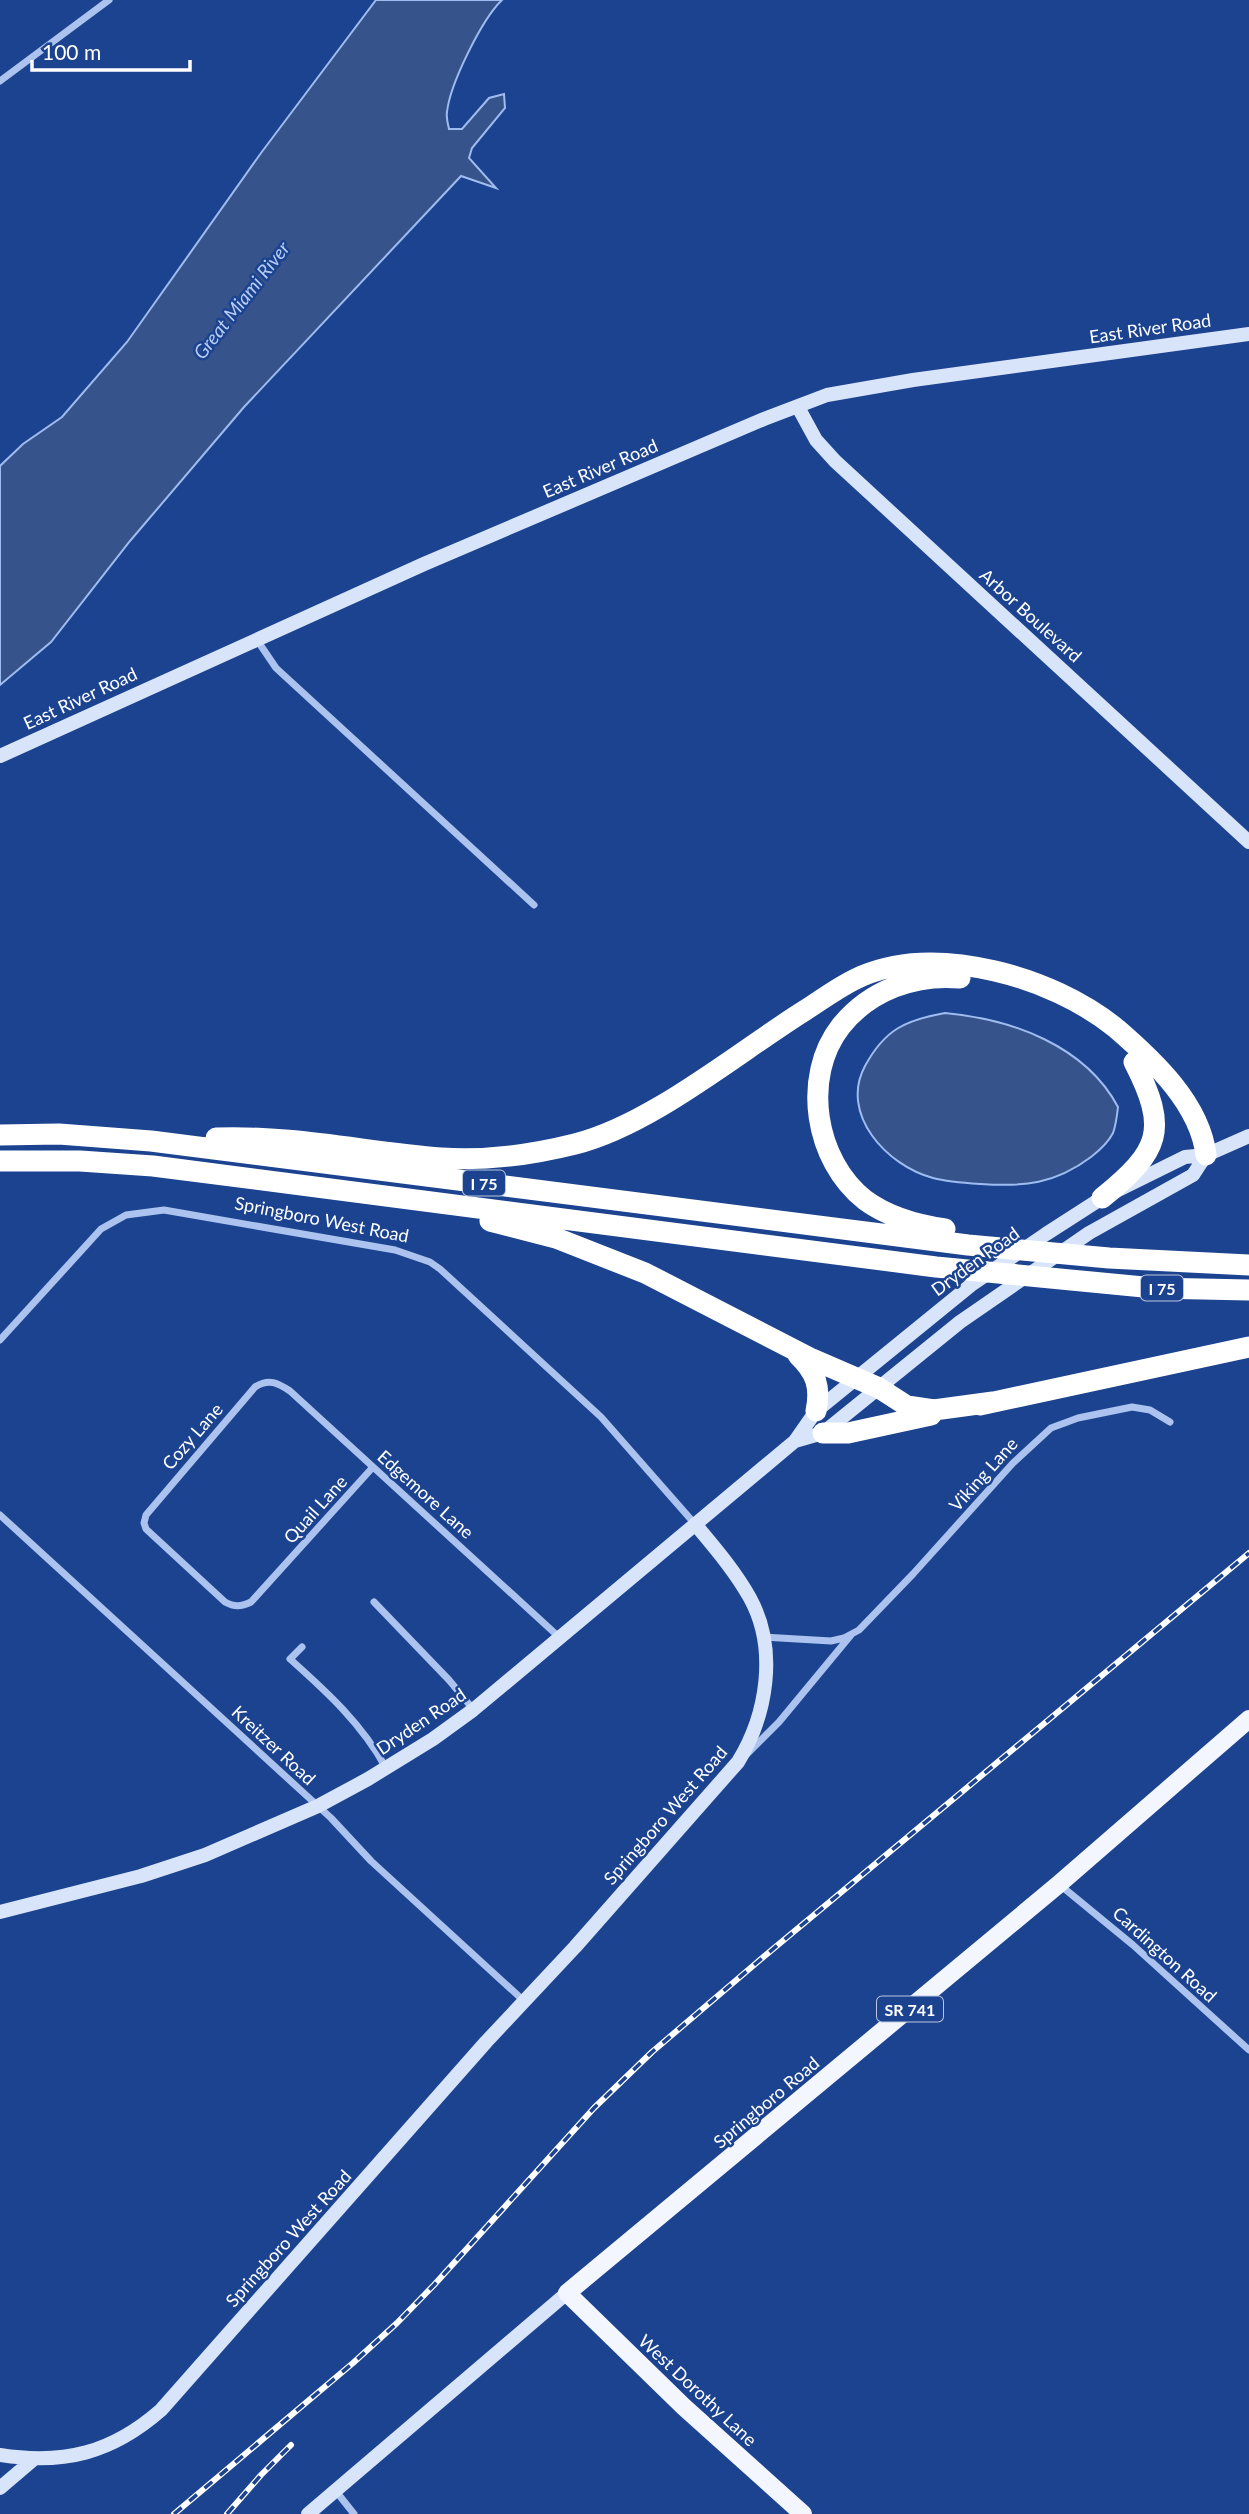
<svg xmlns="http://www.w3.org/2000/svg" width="1249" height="2514" font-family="Lato,sans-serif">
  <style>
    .water { fill: #37538c; stroke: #9fbcf0; stroke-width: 2 }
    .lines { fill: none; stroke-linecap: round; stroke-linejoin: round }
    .street { stroke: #abc3ee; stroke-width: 7 }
    .secondary { stroke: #d8e4fa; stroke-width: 14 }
    .primary { stroke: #f3f6ff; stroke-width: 18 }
    .highway { stroke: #fff; stroke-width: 21 }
    .rail-casing { stroke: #fff; stroke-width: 6 }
    .rail { stroke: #1c4390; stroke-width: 3.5; stroke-dasharray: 10; stroke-linecap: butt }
    .labels { text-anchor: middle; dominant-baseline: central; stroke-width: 5; stroke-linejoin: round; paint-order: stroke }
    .shield { fill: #1c4390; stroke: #bbc7de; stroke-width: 2 }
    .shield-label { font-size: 16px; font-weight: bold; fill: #fff }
    .street-label { font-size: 18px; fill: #fff; stroke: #1c4390 }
    .water-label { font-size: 19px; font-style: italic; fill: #b8cdf5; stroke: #1c4390 }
  </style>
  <rect width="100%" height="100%" fill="#1c4390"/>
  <path class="water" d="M376 0H502C482 19 450 84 447 112 446 117 448 124 449 129H462L489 98 504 94 505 108 472 148 469 158 496 188 461 176 244 407 130 541 51 642 0 685V466L23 444 62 417 127 342 261 153Z
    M945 1013C1011 1019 1085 1045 1118 1107 1117 1116 1116 1125 1113 1133 1108 1143 1100 1150 1091 1157 1055 1184 1024 1187 981 1184 965 1183 948 1182 933 1178 887 1166 839 1114 865 1066 885 1029 906 1020 945 1013Z"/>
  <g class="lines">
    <path class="street" d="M0 81 109 0
      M257 640 276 668 534 905
      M0 1340 101 1229 126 1215 164 1210 395 1250 430 1262 440 1269 601 1417 695 1524
      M373 1467 251 1602C241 1607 234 1607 225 1602L146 1529 144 1523 146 1515 255 1387C269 1378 278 1383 290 1391L559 1637
      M0 1515 331 1818 371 1861 524 2001
      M374 1602 449 1680 473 1709
      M763 1637 831 1641 844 1638 859 1630 913 1574 1013 1463 1051 1428 1078 1418 1132 1407 1150 1410 1170 1422
      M302 1647 290 1659C327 1692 362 1724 386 1768
      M746 1755 779 1722 851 1635
      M1060 1885 1133 1945 1249 2050
      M335 2490 354 2514"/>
    <path class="secondary" d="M798 407 816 440 835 461 1249 842
      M0 756 424 564 764 419 827 395 913 380 1249 334
      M795 1441 823 1433 960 1322 1089 1233 1193 1175 1206 1155
      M0 1912 141 1876 205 1855 318 1806 368 1779 433 1739 473 1710 795 1441 816 1411 971 1285 1046 1234 1102 1198 1185 1157 1206 1155 1249 1136
      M0 2455C64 2465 112 2453 161 2410L486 2042 575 1947 738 1762C767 1715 778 1649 750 1598 735 1571 715 1548 695 1524
      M0 2488 34 2459
      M308 2514 567 2293"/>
    <path class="primary" d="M803 2514 684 2407 567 2293 1059 1884 1249 1719"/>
    <path class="highway" d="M0 1135 59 1134 151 1141 968 1245 1109 1258 1249 1265
      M216 1138C291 1135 366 1152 441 1158 486 1161 531 1155 575 1144 651 1125 737 1053 804 1011 823 999 841 985 862 976 904 958 952 961 995 971 1038 981 1083 1001 1117 1029 1154 1061 1200 1104 1206 1155
      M0 1161H80L153 1166 936 1267 1154 1288 1249 1290
      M1102 1198C1160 1151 1169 1130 1134 1062
      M490 1221 556 1238 645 1273 812 1359 879 1388 907 1406 934 1410 993 1402
      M945 1229C917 1225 888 1217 865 1200 815 1161 801 1077 841 1026 870 990 915 974 960 978
      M798 1355C816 1372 821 1387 816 1411
      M980 1405 1249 1347
      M823 1433H848L931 1415"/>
    <g class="rail-casing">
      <path id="rail" d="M174 2514 353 2363 397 2323 434 2285 594 2108 652 2052 761 1959 1249 1553
        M227 2514 261 2475 291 2445"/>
    </g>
    <use href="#rail" class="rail"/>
  </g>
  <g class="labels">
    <g class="shield">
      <rect x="463" y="1170.5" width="42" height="25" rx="5"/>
      <rect x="1141" y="1275.5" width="42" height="25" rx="5"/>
      <rect x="877" y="1996.5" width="66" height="25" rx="5"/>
    </g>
    <g class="shield-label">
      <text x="484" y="1183">I 75</text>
      <text x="1162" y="1288">I 75</text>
      <text x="910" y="2009">SR 741</text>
    </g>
    <g class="street-label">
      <text transform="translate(1150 328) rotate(-8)">East River Road</text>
      <text transform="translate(600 468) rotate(-23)">East River Road</text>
      <text transform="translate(1031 615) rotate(42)">Arbor Boulevard</text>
      <text transform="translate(80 698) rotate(-25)">East River Road</text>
      <text transform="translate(322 1219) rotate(11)">Springboro West Road</text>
      <text transform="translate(975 1261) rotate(-36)">Dryden Road</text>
      <text transform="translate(192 1436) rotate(-49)">Cozy Lane</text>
      <text transform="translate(983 1474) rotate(-48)">Viking Lane</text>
      <text transform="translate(426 1494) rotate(42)">Edgemore Lane</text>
      <text transform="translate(315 1509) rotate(-48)">Quail Lane</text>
      <text transform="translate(421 1721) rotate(-34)">Dryden Road</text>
      <text transform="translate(274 1745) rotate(43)">Kreitzer Road</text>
      <text transform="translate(665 1815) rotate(-49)">Springboro West Road</text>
      <text transform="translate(1165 1954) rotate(42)">Cardington Road</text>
      <text transform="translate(766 2102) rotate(-40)">Springboro Road</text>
      <text transform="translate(288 2238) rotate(-48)">Springboro West Road</text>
      <text transform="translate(698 2390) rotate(43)">West Dorothy Lane</text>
    </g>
    <g class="water-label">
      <text transform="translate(241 300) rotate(-52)">Great Miami River</text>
    </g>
  </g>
  <path d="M32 60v10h158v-10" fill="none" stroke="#ffffff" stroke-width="3.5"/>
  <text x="42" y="60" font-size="21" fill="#ffffff" stroke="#1c4390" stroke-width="5" paint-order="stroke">100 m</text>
</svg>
